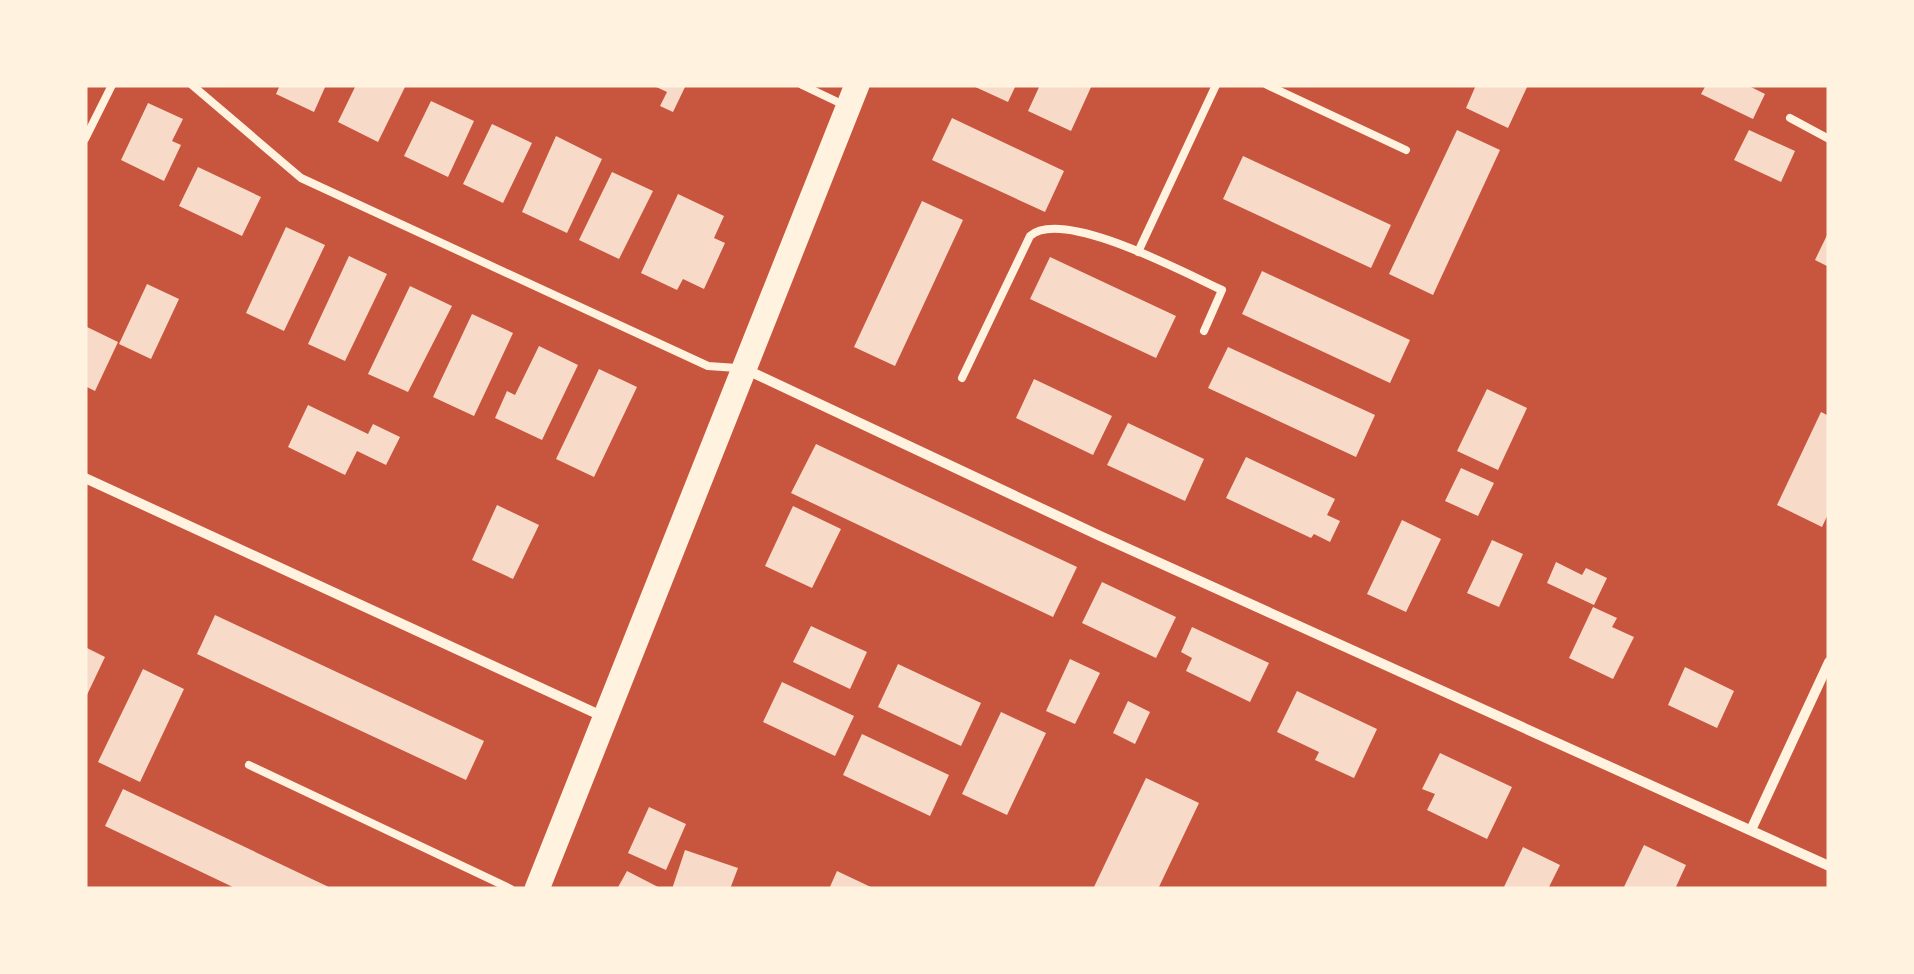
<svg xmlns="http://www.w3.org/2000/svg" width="1914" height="974" font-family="Helvetica,sans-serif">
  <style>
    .building { fill: #f7dbc8 }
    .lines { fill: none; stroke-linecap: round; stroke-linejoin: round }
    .service { stroke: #fff3e0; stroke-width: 8 }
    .minor { stroke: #fff3e0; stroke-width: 10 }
    .primary { stroke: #fff3e0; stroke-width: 25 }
  </style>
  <rect width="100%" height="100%" fill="#c8553d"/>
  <path class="building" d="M280 85H326L314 112 276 94Z
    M356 85 405 87 378 142 338 122Z
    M652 85H686L673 112 660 106 667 92Z
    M971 85H1016L1008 102Z
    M1040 85H1092L1071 131 1028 111Z
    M1476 85H1528L1508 128 1466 108Z
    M1706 85H1747L1765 94 1753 119 1701 94Z
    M431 101 474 121 448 177 404 156Z
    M148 103 183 119 172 141 181 145 164 181 121 160Z
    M952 118 1064 171 1045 212 932 160Z
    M492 124 532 143 503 203 463 184Z
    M1457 130 1500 150 1433 295 1389 274Z
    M1749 130 1795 151 1781 182 1734 160Z
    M556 136 602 159 567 233 522 212Z
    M1243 156 1391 225 1371 268 1223 199Z
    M198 167 261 197 242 236 179 206Z
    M612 172 653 191 619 259 579 240Z
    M678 194 724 216 714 238 725 243 704 289 683 279 677 290 641 273Z
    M922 201 963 220 895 366 854 347Z
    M286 227 325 245 284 331 246 313Z
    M1829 231V267L1815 260Z
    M349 256 387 274 345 361 308 344Z
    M1050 257 1176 316 1156 358 1030 299Z
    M1262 271 1410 340 1390 383 1242 314Z
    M147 284 179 299 151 359 119 344Z
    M410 286 452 306 408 392 368 374Z
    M472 314 513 333 474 416 433 397Z
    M85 326 118 342 95 391 85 386Z
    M539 346 578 365 542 440 495 418 507 391 515 395Z
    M1228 347 1375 415 1356 457 1208 388Z
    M599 369 637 387 594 477 556 459Z
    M1034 379 1112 416 1093 455 1016 418Z
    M1487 389 1527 408 1498 470 1457 451Z
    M308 405 368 434 373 424 400 437 386 465 357 451 345 475 288 447Z
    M1821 412 1829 416V512L1822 527 1777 505Z
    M1128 423 1204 459 1185 501 1107 465Z
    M816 444 1077 567 1053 617 791 493Z
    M1246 457 1335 499 1327 515 1340 521 1330 542 1314 534 1311 538 1226 498Z
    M1461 468 1494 483 1478 516 1445 501Z
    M497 505 539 525 513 579 472 560Z
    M793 506 841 529 812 588 765 566Z
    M1402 520 1441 539 1406 612 1367 594Z
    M1492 540 1523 554 1499 607 1467 593Z
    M1556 562 1582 575 1586 568 1607 578 1594 605 1547 583Z
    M1102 582 1176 617 1156 658 1082 623Z
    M1593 607 1617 618 1612 627 1634 637 1613 679 1569 658Z
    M215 615 484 741 466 780 197 654Z
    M811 626 867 652 850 689 793 662Z
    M1192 627 1269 663 1250 702 1186 671 1192 658 1181 652Z
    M85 647 105 657 85 699Z
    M1070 659 1100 673 1075 724 1046 711Z
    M898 664 981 703 961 746 878 707Z
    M1685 667 1734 691 1717 728 1668 705Z
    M143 669 184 689 140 782 98 762Z
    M782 682 854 716 835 756 763 722Z
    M1297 691 1377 729 1354 778 1315 760 1319 752 1277 732Z
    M1128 701 1150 712 1135 744 1113 733Z
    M1001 712 1046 733 1007 815 962 794Z
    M862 734 949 775 930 816 843 775Z
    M1440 753 1512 787 1487 839 1427 810 1435 794 1422 789Z
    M1146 778 1199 803 1158 889H1093Z
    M123 789 333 889H237L105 826Z
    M649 807 686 824 666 870 628 853Z
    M1644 845 1686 865 1675 889H1623Z
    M1523 847 1560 865 1548 889H1503Z
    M685 850 738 868 730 889H672Z
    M627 871 662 889H617Z
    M837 871 875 889H829Z"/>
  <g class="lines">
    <path class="service" d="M192 85 301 178 708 366 737 368
      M802 85 844 105
      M1267 85 1406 150
      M1790 118 1829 139
      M85 139 112 85
      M1138 252 1216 85
      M962 378 1030 236C1062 207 1185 273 1222 290L1204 331
      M249 765 511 889"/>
    <path class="minor" d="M745 369 1098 535 1829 866
      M85 478 604 717
      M1751 830 1829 662"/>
    <path class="primary" d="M537 889 857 85"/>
  </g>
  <rect width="1914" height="974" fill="none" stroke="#fff3e0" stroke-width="175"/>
</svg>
